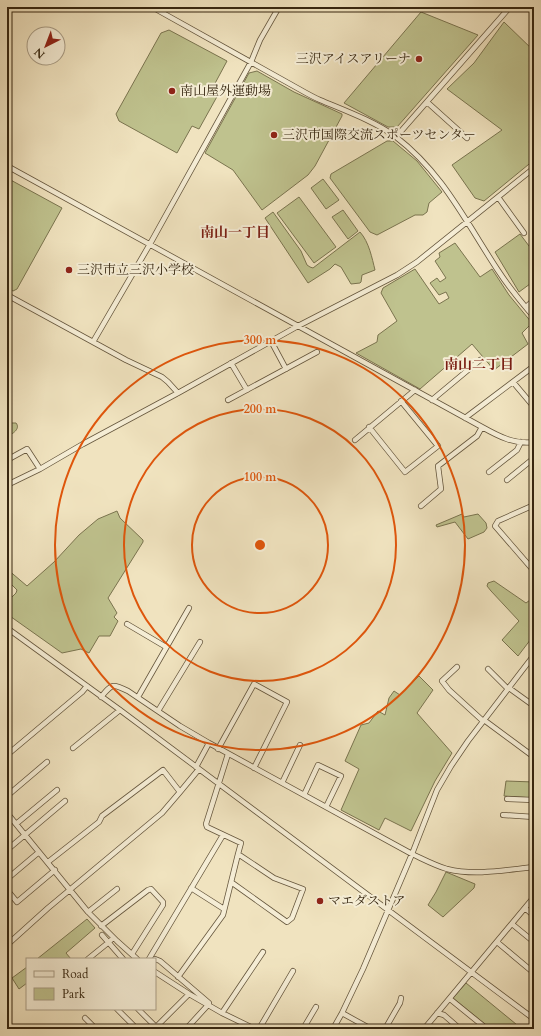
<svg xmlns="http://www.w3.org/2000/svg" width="541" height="1036" font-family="Cardo,'Noto Serif JP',serif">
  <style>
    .green { fill: #bfc28e; stroke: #7a744f }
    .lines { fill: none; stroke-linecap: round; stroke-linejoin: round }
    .minor-casing { stroke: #64553c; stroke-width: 6 }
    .minor { stroke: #f5edd5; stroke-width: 4.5 }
    .ring { fill: none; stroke: #df560c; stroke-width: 2 }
    .poi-dot { fill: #8f2418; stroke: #f5edd5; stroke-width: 1.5 }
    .labels { text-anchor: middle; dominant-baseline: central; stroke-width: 4; stroke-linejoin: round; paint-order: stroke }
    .poi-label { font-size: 13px; fill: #362610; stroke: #f5edd5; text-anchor: start }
    .neighbourhood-label { font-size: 14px; font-weight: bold; fill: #7a1f14; stroke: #f5edd5 }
    .centre { fill: #df560c; stroke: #f5edd5; stroke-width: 2 }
    .ring-label { font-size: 12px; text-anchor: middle; font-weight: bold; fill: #df560c; stroke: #f5edd5; stroke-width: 4; stroke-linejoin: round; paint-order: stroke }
  </style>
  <rect width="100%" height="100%" fill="#f0e3bf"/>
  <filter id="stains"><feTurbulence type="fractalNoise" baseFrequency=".005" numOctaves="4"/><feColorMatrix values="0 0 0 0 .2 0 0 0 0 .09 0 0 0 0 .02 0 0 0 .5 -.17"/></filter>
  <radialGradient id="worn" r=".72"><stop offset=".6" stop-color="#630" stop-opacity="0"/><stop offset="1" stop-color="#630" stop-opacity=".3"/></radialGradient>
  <path class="green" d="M421 12 478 35 397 127H388L344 103Z
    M504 22 534 51V136L529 142 534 148V160L484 201 475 198 452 165 502 130 447 89 474 63Z
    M169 30 227 61 212 89 219 93 199 129 192 126 177 153 119 121 116 114 161 33Z
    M257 71 294 92 342 114V116L315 166 308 175 262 210 233 170 205 153 249 73Z
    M387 141H393L417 161 442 192 429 203 427 212 423 215H415L377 235 370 232 330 178 331 174Z
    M7 178 62 208 17 289 13 291 7 288Z
    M323 179 339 200 326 209 311 188Z
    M299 197 336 247 314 263 277 213Z
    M343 210 358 231 348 239 332 217Z
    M273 212 301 251 307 265 310 267 313 268 360 232C369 242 372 258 375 270L362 275 361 282 360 283 351 284 341 267 335 264 330 269 308 283 265 218Z
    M520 234 532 250H534V281L519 292 495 252Z
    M455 243 480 277 492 269 509 295 532 323 522 333 528 344 494 370 472 344 420 389 356 353 377 342 378 335 397 321 381 293 383 288 415 269 439 304 449 298 446 292 439 295 430 283 437 278 440 282 446 278 435 261 440 257 439 253Z
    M7 423H16C21 429 12 434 7 437Z
    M117 511 120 518 143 540V542L108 598 117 613 114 617 118 621 110 636H99L89 653 81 649 62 653 7 614V602L16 593 17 590 7 580V569L27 586 54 562 79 535 98 519Z
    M462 514 464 517 478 514 486 523 487 528 484 532 468 539 455 522 437 527 436 525Z
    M494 581 526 603 534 597V635L518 656 502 640 519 621 491 591 487 586 488 583Z
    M419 676 433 690 417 713 452 753 435 781 411 831 385 818 379 830 341 810 359 769 345 761 361 725 369 723 378 711 385 715 389 698 394 691 400 695Z
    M506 781 534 782V798L504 796Z
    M446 872 475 884 474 888 443 917 428 905 436 892Z
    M87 919 95 928 66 953 71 959H37Z
    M27 967V983L19 989 12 978Z
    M466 983 522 1029H491L453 998Z"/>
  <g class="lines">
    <g class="minor-casing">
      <path id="minor" d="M152 7 299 89C306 93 313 97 320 100 346 111 374 121 396 137 442 172 466 222 497 269 508 286 521 302 534 317
        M427 102 467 138
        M396 137 510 7
        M7 166 482 427C498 436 515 445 534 442
        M498 197 524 233
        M7 295 126 360 162 377 168 382 178 393
        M526 307 534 300
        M271 341 286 369
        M93 342 150 244 251 62 260 40 279 7
        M231 363 247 390
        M513 382 534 407
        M228 400 317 352
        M432 400 480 360
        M465 418 534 366
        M369 427 405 472 438 446 401 401
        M355 440 415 390
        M532 443 534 449
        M7 460 27 449 40 469
        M489 472 517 450 521 442
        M507 480 534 458
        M7 485 40 469 83 444 178 393 298 326 397 275 417 262 534 168
        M534 505 498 521 495 526 534 571
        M421 506 441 489 438 466 477 436 482 427
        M127 624 166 647
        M7 628 120 710 534 1019
        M457 667 442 681 449 690 483 721
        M488 669 508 689
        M509 688 534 706
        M101 697C112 684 112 683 128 691L180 726 209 743 412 854C423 859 434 865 447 869 475 876 505 870 534 867
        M138 697 189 608
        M158 711 200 642
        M484 720 534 757
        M73 748 120 710
        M218 749 254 684 287 702 254 768
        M7 755 82 692 87 686
        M196 767 209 743
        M282 783 300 745
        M304 795 318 765 341 776 326 807
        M7 796 47 762
        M507 799 534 800
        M7 813 88 912 117 941 137 959
        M503 815 534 817
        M16 824 57 790
        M7 850 65 801
        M48 862 99 822 102 816 163 770 180 792
        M7 879 39 852
        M231 882 287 922 292 918 303 889 274 878 238 854
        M191 888 224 909
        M7 890 17 902 55 870
        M525 908 534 916
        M88 912 117 889
        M512 924 534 942
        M101 926 148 890 151 889 163 902V905L132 954
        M102 935 123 959
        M497 942 534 973
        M7 945 48 908 162 813 180 792 199 769
        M88 959 109 942 113 938
        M149 959 223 835
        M155 959 160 961 209 1003 208 1005
        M155 972 189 994 222 1013 255 1029
        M178 977 223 915 238 854 241 843 207 827 206 824 228 754
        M450 999 487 1029
        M117 1009 137 1029
        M138 1009 156 1027
        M222 1013 263 952
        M342 1013 371 1029
        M437 1013 444 1015 460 1029
        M85 1018 96 1029
        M154 1029 189 994
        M186 1029 208 1005
        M259 1029 293 971
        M303 1029 316 1007
        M333 1029 342 1013 363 969 412 854 437 790 451 766 468 741 534 655
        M385 1029 400 1003 401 998
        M424 1029 534 897"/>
    </g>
    <use href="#minor" class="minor"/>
  </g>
  <g class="ring">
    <circle cx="260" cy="545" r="68"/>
    <circle cx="260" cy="545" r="136"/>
    <circle cx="260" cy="545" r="205"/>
  </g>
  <g class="poi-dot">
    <circle cx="419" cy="59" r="4"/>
    <circle cx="172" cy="91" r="4"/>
    <circle cx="274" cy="135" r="4"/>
    <circle cx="69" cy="270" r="4"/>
    <circle cx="320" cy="901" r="4"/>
  </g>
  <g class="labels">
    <g class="poi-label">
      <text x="411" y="59" text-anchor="end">三沢アイスアリーナ</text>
      <text x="180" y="91">南山屋外運動場</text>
      <text x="282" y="135">三沢市国際交流スポーツセンター</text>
      <text x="77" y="270">三沢市立三沢小学校</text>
      <text x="328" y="901">マエダストア</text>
    </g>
    <g class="neighbourhood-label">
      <text x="235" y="232">南山一丁目</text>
      <text x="479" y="364">南山二丁目</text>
    </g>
  </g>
  <circle cx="260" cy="545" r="6" class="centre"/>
  <g class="ring-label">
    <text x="260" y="344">300 m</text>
    <text x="260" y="413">200 m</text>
    <text x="260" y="481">100 m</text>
  </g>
  <rect width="541" height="1036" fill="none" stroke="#f0e3bf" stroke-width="24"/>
  <rect x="8" y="8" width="525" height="1020" fill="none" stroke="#362610" stroke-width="2"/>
  <rect x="12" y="12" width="517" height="1012" fill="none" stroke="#362610"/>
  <rect x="26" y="958" width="130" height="52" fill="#f5edd5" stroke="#a99d86"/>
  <rect x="34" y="971" width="20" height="6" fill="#f5edd5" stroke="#a99d86"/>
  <text x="62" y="978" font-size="12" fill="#362610">Road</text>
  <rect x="34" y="988" width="20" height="12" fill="#bfc28e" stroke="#a99d86"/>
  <text x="62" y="998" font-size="12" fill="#362610">Park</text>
  <g transform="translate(46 46) rotate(222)"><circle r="19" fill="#f5edd5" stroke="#a99d86"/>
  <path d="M0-3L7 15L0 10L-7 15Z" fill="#8f2418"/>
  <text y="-6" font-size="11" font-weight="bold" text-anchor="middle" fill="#362610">N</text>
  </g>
  <rect width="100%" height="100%" filter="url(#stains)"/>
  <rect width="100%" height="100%" fill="url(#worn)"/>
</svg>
